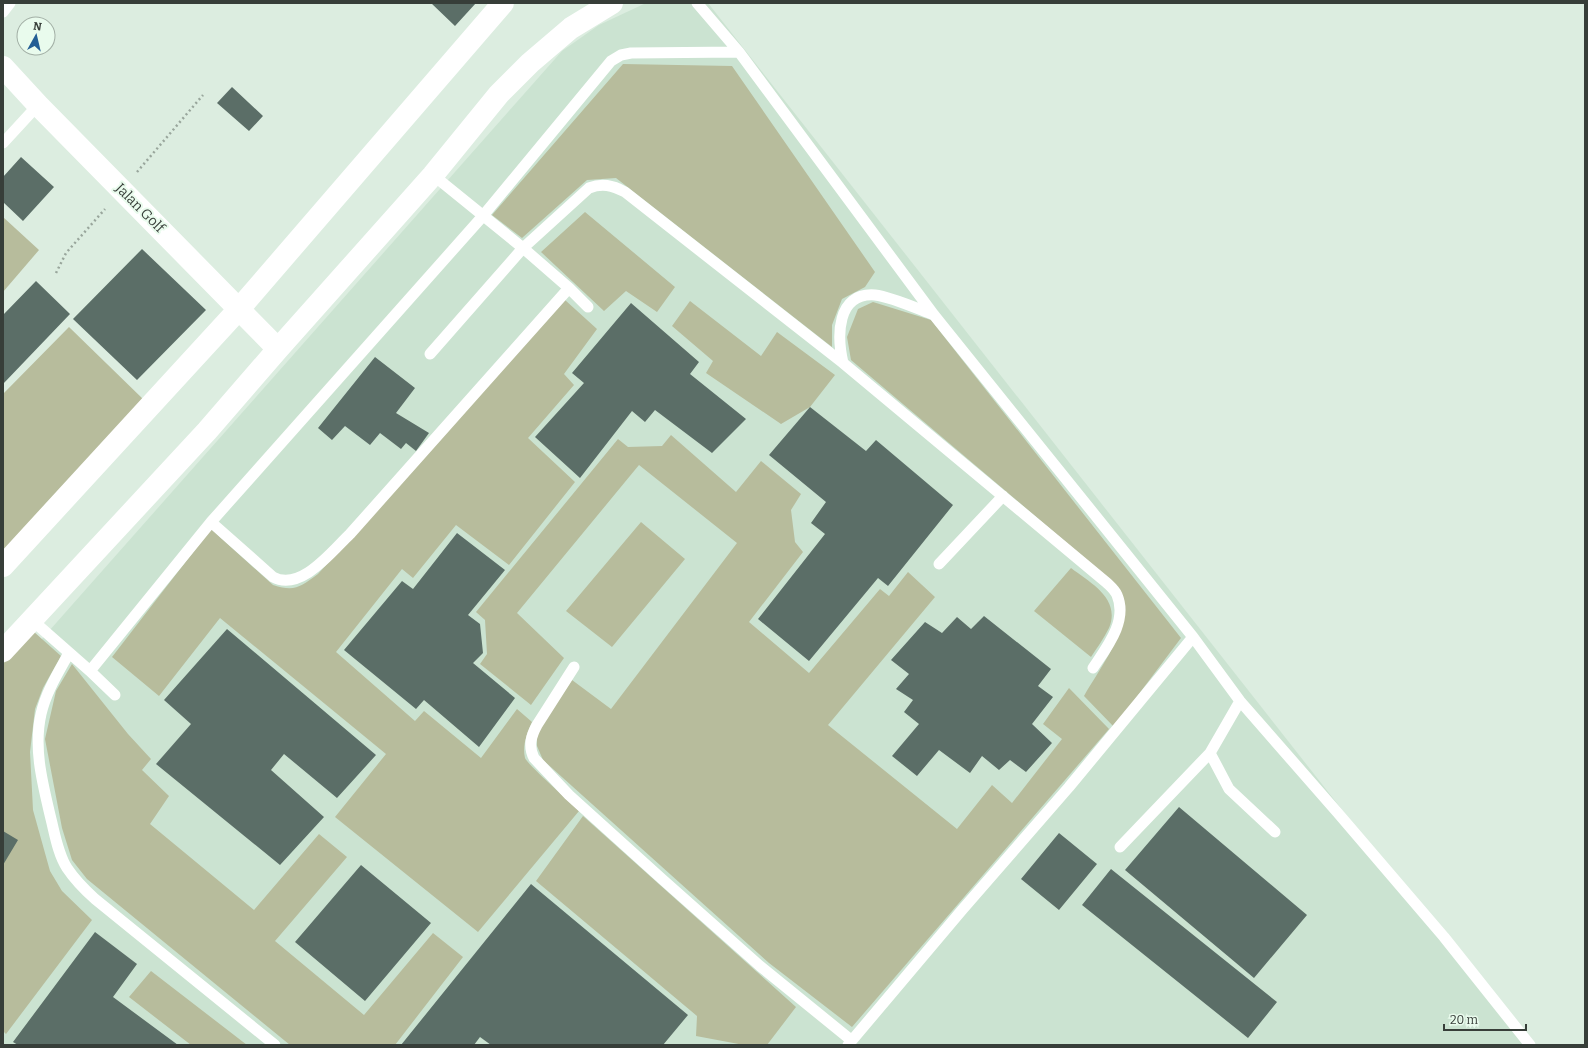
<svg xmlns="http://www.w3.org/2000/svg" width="1588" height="1048" font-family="Bitter,serif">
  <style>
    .built { fill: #cbe3d1 }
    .green { fill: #b7bc9c }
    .building { fill: #5b6e67 }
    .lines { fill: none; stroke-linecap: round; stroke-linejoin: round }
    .path { stroke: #99a69c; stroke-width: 2.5; stroke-dasharray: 2 3; stroke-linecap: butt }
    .lane { stroke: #fff; stroke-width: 11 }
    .street { stroke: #fff; stroke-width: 22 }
    .labels { text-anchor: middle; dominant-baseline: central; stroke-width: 4; stroke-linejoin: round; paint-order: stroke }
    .street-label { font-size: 14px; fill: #373e39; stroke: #e9fbed }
  </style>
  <rect width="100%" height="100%" fill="#dcede0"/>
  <path class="built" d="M646 3H708L1527 1045H3V683L562 51 599 25Z"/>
  <path class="green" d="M623 64 732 66 875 272 865 287 842 299 832 325V347L616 178 587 180 522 238 492 215Z
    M585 212 675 287 657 312 626 291 604 311 541 252Z
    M3 217 39 250 3 292Z
    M565 300 597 329 564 374 574 385 528 438 575 482 509 565 456 525 413 578 402 569 336 652 415 721 424 711 481 758 517 709 532 722C527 733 522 746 525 758 527 764 571 803 579 811L478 932 335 817 386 754 220 618 159 696 112 657 211 529 273 585C295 592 300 587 318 574Z
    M690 301 761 356 777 332 835 375 810 407 781 424 706 373 713 361 672 326Z
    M873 302 931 320 1181 638 1114 727 1084 696C1100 668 1129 632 1123 598 1122 593 1117 587 1113 582L851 360 847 337 858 309Z
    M69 327 144 400 3 555V394Z
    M671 435 736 492 761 461 801 494 791 510 795 542 803 552 749 622 809 673 880 589 889 596 908 572 935 597 828 725 957 829 992 785 1012 803 1062 739 1043 724 1069 688 1109 729 852 1027 769 963 543 760 537 746V732L572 680 611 709 737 543 639 465 517 613 564 658 531 705 480 664 487 654 485 620 476 612 618 439 628 447 662 446Z
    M641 522 685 559 612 647 566 611Z
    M1071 568C1091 583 1121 599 1109 628 1104 638 1097 648 1091 657L1034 611Z
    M33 631 61 656 43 688 35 709 30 752 33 810 50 871 62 891 92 920 6 1034 3 1031V664Z
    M72 664 128 734 151 759 142 770 169 796 150 824 254 910 319 834 347 857 275 941 364 1015 433 933 463 957 395 1045H290L87 879 72 860 62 828 45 739 56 691Z
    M583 816 796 1007 767 1045H744L696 1036 697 1016 536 881Z
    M151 971 247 1045H191L129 997Z"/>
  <path class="building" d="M431 3H476L455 26Z
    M232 87 263 116 249 131 217 103Z
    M21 157 54 187 23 221 3 202V177Z
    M142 249 206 310 137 380 73 319Z
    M36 281 70 314 3 384V315Z
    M631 303 699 362 690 374 746 419 712 453 655 410 645 422 632 411 580 478 535 437 584 383 572 373Z
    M375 357 415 388 396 413 429 433 416 451 406 443 401 449 380 433 370 445 345 426 332 440 318 428Z
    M810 407 866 451 876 440 953 505 888 586 878 578 809 661 758 619 825 534 811 523 826 502 769 455Z
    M457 533 505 570 468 615 480 624 483 653 473 663 515 698 479 747 424 700 416 709 344 650 402 581 413 589Z
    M984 616 1051 669 1038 686 1053 697 1032 724 1052 743 1026 772 1010 760 999 770 982 756 970 773 939 750 917 776 892 756 919 724 904 712 913 700 896 689 909 674 891 660 925 622 942 633 957 617 971 629Z
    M227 629 376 755 337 798 284 754 271 770 324 817 280 865 156 764 191 724 164 700Z
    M1179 807 1307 915 1254 978 1125 870Z
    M3 831 18 840 3 865Z
    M1059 833 1097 864 1059 910 1021 879Z
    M361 865 431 923 365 1001 295 942Z
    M1111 869 1277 1002 1248 1038 1082 905Z
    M531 884 688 1015 663 1045H491L480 1037 474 1045H401Z
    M95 932 137 964 113 997 178 1045H18L13 1042Z"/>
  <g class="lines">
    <path class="path" d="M137 172 203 95
      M56 273 66 253 105 209"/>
    <path class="lane" d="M697 3 739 52 934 315 1193 637 1240 701 1337 812 1444 937 1530 1045
      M3 12 10 3
      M3 143 38 105
      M433 175 523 248 589 188C602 183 612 185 625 192L843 363 1107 583C1110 586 1115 590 1117 595 1128 621 1107 647 1093 668
      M569 288 588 307
      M843 363C837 337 836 292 875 295 892 297 918 309 934 315
      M211 522 273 577C301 592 332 551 350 534L569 288 523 248 430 354
      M939 564 1003 496
      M32 620 90 671 211 522 482 217 611 61 621 55 631 53 739 52
      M69 653C58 673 46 692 41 714 33 749 43 785 51 819 55 835 58 854 67 868 75 880 85 890 95 899L275 1045
      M574 667 537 725C531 736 528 746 534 758L569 795 662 879 760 966 851 1040
      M90 671 115 695
      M1240 701 1210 753 1229 789 1275 832
      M1120 847 1210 753
      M848 1045 962 910 1069 787 1193 637"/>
    <path class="street" d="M3 67 38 105 278 349
      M3 566 239 309 503 3
      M3 651 207 431 278 349 433 175 499 94 530 63 571 28 612 3"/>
  </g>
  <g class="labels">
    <g class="street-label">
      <text transform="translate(140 208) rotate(45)">Jalan Golf</text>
    </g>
  </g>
  <rect width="1588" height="1048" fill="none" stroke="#373e39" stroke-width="8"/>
  <g transform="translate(36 36) rotate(8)"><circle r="19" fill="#e9fbed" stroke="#a2afa5"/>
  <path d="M0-3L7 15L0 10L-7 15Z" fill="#235e95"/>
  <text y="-6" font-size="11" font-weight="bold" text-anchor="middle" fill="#373e39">N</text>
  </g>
  <path d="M1444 1024v6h82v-6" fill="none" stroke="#373e39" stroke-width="2"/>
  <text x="1450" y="1024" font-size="12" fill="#373e39" stroke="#e9fbed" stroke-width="3" paint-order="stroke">20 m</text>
</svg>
